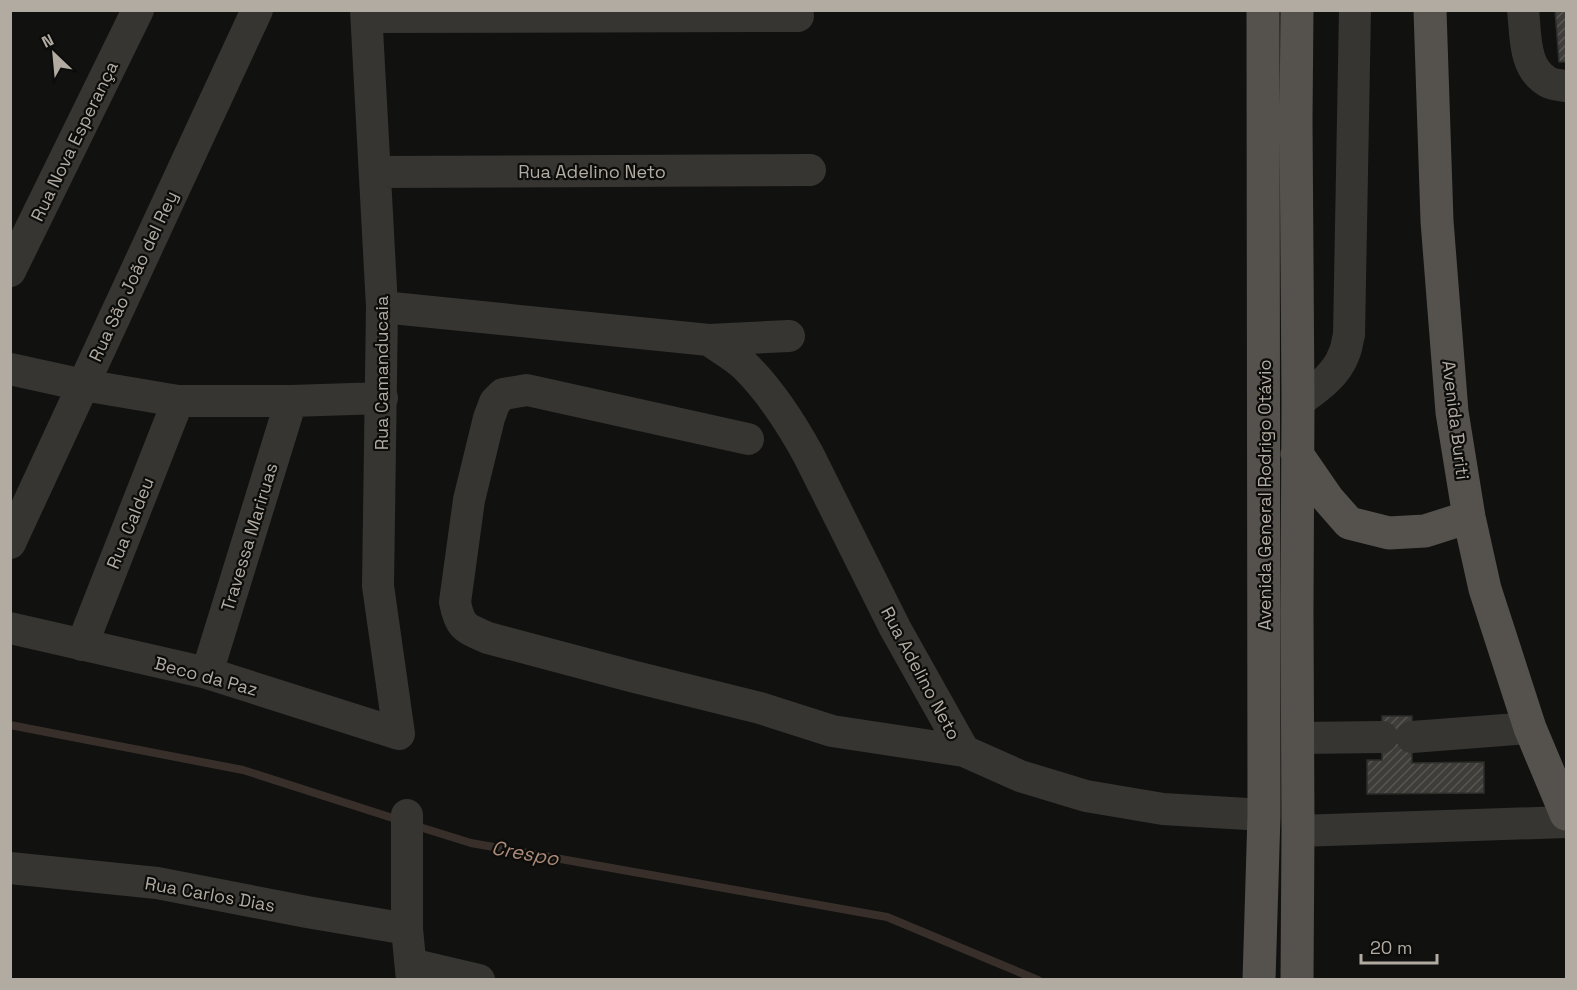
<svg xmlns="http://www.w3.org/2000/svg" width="1577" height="990" font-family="'Space Grotesk',sans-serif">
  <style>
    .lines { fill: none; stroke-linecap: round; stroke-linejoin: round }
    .stream { stroke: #392f2a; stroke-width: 8 }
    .building { fill: url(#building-hatch); stroke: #2d2d2a; stroke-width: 1.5 }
    .minor { stroke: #363531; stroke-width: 32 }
    .major { stroke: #55524d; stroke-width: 33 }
    .labels { text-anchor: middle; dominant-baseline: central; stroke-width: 4.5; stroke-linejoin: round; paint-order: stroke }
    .street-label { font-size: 18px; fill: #b2aba2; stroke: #0c0c0b }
    .water-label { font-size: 20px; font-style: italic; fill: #ad8b79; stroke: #0c0c0b }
  </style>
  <defs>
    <pattern id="building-hatch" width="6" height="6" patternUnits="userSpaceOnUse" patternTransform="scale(1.5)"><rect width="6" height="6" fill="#3e3d3a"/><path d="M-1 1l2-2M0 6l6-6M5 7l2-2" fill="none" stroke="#585653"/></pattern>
  </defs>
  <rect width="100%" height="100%" fill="#111110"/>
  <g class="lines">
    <path class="stream" d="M10 725 243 770 399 820
      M413 825 471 843 887 917 1038 980"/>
  </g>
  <path class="building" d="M1555 10H1566V62H1559Z
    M1382 716H1412V763L1484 762V793L1367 794V760H1382Z"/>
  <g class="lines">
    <path class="minor" d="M1523 10C1526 35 1523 68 1548 82 1553 85 1561 85 1566 86
      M367 17 798 16
      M375 172 810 170
      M10 271 138 10
      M382 307 709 340C721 349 736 357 746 367 771 392 791 423 808 454L895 628 964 751 1020 776 1086 796 1163 809 1264 815
      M709 340 789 336
      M10 369 83 385 178 401H291L382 398
      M1298 402C1316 389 1336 376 1344 354 1347 348 1347 341 1349 335L1355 10
      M748 439 527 390 503 394 495 402 489 418 469 500 455 602C460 628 465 628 488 638L631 676 760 708 832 731 964 751
      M10 543 257 10
      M10 628 207 673 399 734 378 586 382 307 366 10
      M82 645 178 401
      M207 673 291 401
      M1412 737 1530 728
      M1298 738 1382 737
      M407 815V929L412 980
      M1298 831 1566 822
      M10 868 157 883 307 912 407 929
      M411 964 479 980"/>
    <path class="major" d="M1430 10 1437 221 1452 412 1469 517 1485 589 1530 728 1566 814
      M1297 454 1328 499 1349 523 1389 533 1425 531 1469 517
      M1259 980 1264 815 1263 10
      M1297 980 1298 831 1297 612 1298 402 1296 119 1297 10"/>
  </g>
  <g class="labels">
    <g class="street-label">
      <text transform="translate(74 141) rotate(-64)">Rua Nova Esperança</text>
      <text x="592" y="171">Rua Adelino Neto</text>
      <text transform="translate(133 276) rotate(-65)">Rua São João del Rey</text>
      <text transform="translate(381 373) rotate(-90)">Rua Camanducaia</text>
      <text transform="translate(1456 420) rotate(83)">Avenida Buriti</text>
      <text transform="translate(1264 495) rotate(-90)">Avenida General Rodrigo Otávio</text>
      <text transform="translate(130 523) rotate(-68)">Rua Caldeu</text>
      <text transform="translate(249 537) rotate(-73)">Travessa Mariruas</text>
      <text transform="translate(921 673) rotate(62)">Rua Adelino Neto</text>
      <text transform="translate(206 676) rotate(15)">Beco da Paz</text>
      <text transform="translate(210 894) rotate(10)">Rua Carlos Dias</text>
    </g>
    <g class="water-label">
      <text transform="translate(525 853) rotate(10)">Crespo</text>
    </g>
  </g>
  <rect width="1577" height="990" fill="none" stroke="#b2aba2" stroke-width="24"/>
  <g transform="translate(54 54) rotate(334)" stroke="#0c0c0b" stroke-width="4.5" paint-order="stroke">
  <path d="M0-4.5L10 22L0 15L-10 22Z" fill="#b2aba2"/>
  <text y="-9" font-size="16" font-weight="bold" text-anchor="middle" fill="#b2aba2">N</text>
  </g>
  <path d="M1361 954v9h76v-9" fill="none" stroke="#b2aba2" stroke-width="3"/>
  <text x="1370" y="954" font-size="18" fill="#b2aba2" stroke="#0c0c0b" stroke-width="4.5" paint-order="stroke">20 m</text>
</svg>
